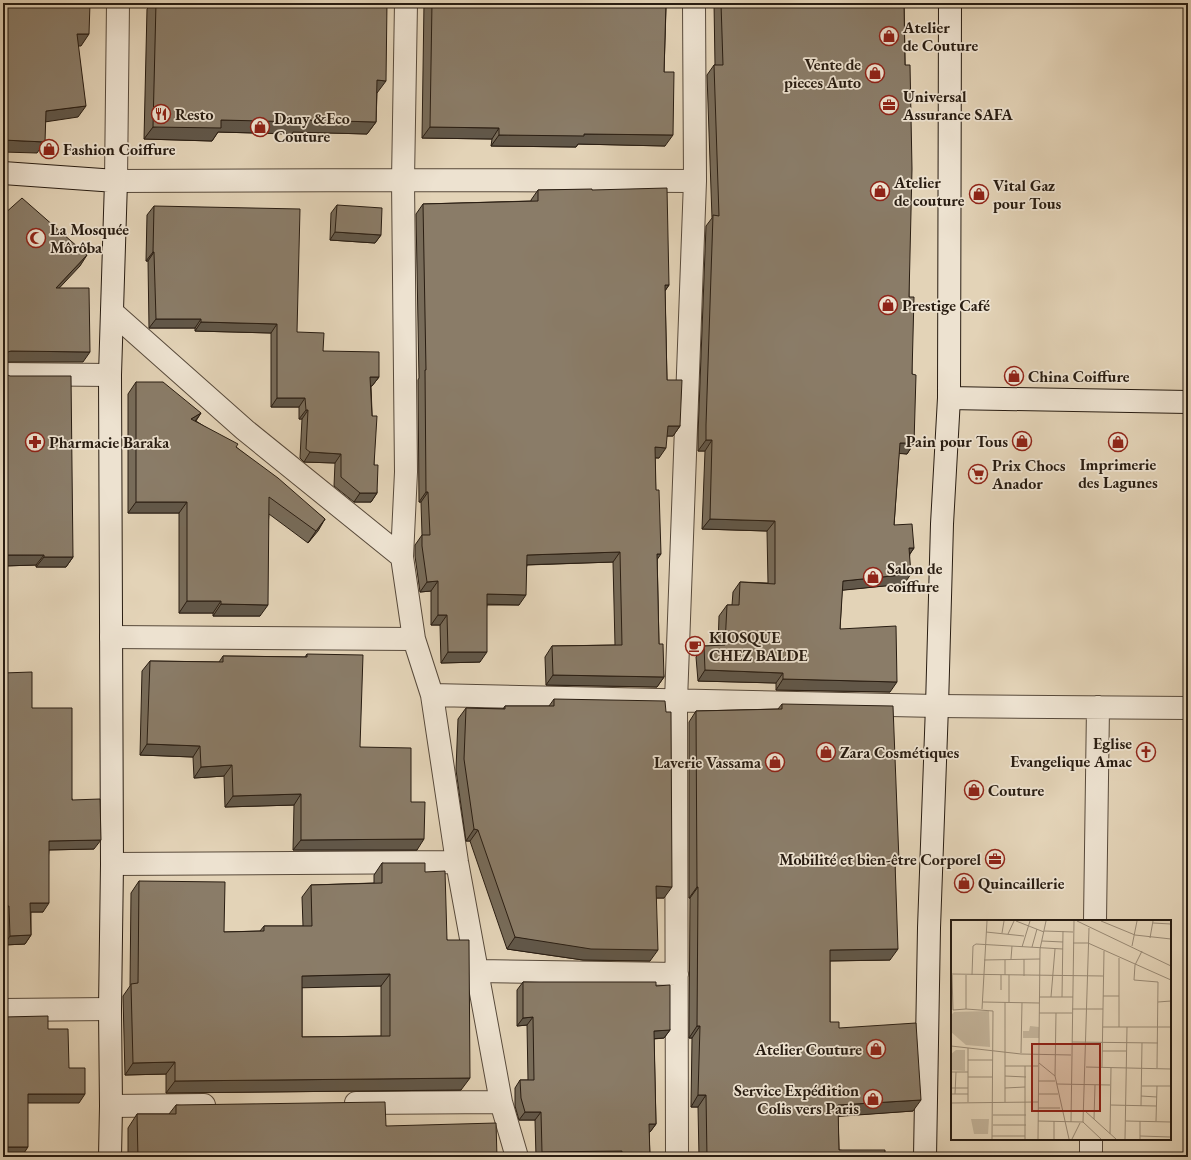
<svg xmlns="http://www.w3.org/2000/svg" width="1191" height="1160" font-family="'EB Garamond',serif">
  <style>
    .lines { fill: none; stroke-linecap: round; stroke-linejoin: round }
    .street-casing { stroke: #584a3b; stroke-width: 24 }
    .secondary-casing { stroke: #291d12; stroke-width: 24 }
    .street { stroke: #ede2d0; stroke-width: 22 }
    .secondary { stroke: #ede2d0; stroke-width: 22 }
    .wall { fill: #776b59; stroke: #291d12; fill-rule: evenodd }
    .shaded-wall { fill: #615749; stroke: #291d12 }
    .building { fill: #8a7c68; stroke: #291d12; fill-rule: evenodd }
    .labels { text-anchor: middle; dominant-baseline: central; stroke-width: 3.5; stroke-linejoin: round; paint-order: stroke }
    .poi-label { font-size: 16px; font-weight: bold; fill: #291d12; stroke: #ede2d0; text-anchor: start }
    .inset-road { fill: none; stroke: #998a75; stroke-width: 1 }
    .view { fill: #8f2418; fill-opacity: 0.15; stroke: #8f2418; stroke-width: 2 }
    .inset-edge { fill: none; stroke: #291d12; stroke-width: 2 }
  </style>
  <rect width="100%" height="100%" fill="#e3d3b7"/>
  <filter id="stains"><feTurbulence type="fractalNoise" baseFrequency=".005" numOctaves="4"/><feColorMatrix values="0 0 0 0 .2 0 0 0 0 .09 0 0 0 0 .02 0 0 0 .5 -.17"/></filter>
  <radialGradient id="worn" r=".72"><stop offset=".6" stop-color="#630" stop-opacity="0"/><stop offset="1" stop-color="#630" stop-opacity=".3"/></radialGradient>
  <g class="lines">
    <g class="street-casing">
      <path id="street" d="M118 3 116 181 403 180 695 181
        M406 3 403 180 406 472 402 557 414 639 432 695 457 862 501 1102 517 1157
        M112 312 245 430 402 557
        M3 374 110 375
        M111 637 414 639
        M432 695 937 706 1188 708
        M112 864 457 862
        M1095 921 1098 707
        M477 971 677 974
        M3 1010 110 1009
        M356 1103 501 1102
        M111 1106 204 1105
        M677 1157 676 701 695 181 694 3
        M1091 1157V1139"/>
    </g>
    <g class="secondary-casing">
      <path id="secondary" d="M3 173 116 181 110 375 112 864 110 1009 111 1106 110 1157
        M949 398 1188 402
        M925 1157 929 928 937 706 942 524 949 398 950 3"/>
    </g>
    <use href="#street" class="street"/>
    <use href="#secondary" class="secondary"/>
  </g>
  <path class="wall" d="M152 3H387L377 93 376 122 367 134 293 132 292 134 218 132 212 141 144 139 147 9Z
    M422 3H670L666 8 664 72 665 146 578 144 576 147 491 146 492 139 422 138 424 3Z
    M714 3H904L909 297 912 374 914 443 907 454 899 453 894 525 914 548 910 554 904 584 842 590 840 629 890 692 776 690V683L698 681 696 657 704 646H718L719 616 727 605H732L733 592 740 582 768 583 767 531 702 529 705 451H698V435L706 226 712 218 707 75 714 65H715Z
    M538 190H592L669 285 665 291 667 380 680 426 673 436H667L659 458H655L659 644 664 677 657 687 546 685 545 657 552 646 615 645 613 562 527 565 519 605H487L480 662 441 663 440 625H431V591L420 592 415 556V545L422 535 421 502H419L418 380 419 378 416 214 423 204 531 201V200Z
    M337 205 381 235 375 243 330 240 331 213Z
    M154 206 297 332 323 351 379 377 372 386H371L374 465 377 493 371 502H354L334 486 335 463 304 462 300 458 302 419H299V407H271V333L195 331V328H149L148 261H146L147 215Z
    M3 373 73 557 66 567H36V565L3 566Z
    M136 382 201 413 196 421 236 447 325 519 308 543 269 514 260 616H213V613H179V513H128V394Z
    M307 654 360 747 411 802 417 850H293L294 805 225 807 224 776 194 778 193 757 140 755 142 671 150 661 219 662 223 656 305 657Z
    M3 673 32 708 94 849 49 850 43 912H31V935L25 944 4 945 3 922Z
    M554 699 664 898H656L650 961 583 960 507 949 470 841H466L456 770 458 719 466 708 503 709 505 706H549Z
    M782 704 899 861 895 866 890 960 830 961V1022L839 1028 913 1111 838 1116 839 1150 885 1157H699L698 1107H691L692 1038H689L690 898H689V722L696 711 778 709Z
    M382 863 425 872 447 940 461 1090 166 1093V1074L125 1075 123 996 130 986 131 893 139 881 224 932 260 931 264 926H303L302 897 311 885 374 883V875ZM381 986V1036L302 1037V987Z
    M523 982 656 986 670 1030 664 1038 654 1039 656 1124 650 1132H649L650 1157H536L535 1120H519L515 1106V1088L520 1080H528L527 1025 517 1026V990Z
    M176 1105 386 1126 497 1157H128V1128L137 1114H169Z"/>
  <path class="shaded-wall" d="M662 3H670L666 8H658Z
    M77 34H89L81 46H68Z
    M377 80 386 81 377 93 368 92Z
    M86 106 78 117 38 123 46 111Z
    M221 120H300L376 122 367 134 293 132 292 134 218 132 212 141 144 139 153 127Z
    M430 127 499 128 492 139 422 138Z
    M584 134 673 135 665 146 578 144 576 147 491 146 499 135Z
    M3 140 45 142 37 153 3 152Z
    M335 232 381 235 375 243 330 240Z
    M153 252H154L148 261H146Z
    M87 255 80 266 49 299 56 288Z
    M665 285H669L662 295Z
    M156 319H201L195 328H149Z
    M201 322 277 324 271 333 195 331Z
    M11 351 90 352 83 362H3V354L4 353Z
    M370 377H379L372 386H364Z
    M277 398H305L299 407H271Z
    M306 410H308L302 419H299Z
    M201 413 193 424 191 419Z
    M668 426H680L673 436H661Z
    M706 440H712L705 451H698Z
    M900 443H914L907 454 892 453Z
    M655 447 666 448 659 458 648 457Z
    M310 452 341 454 335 463 304 462Z
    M426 492H428L421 502H419Z
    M360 493H377L371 502H354Z
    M136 502H187L179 513H128Z
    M325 519 318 531 308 543 316 531Z
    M710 519 775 521 767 531 702 529Z
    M909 548H914L906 559Z
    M620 552 613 562 520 565 527 555Z
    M657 554H661L654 564Z
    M3 555H44L36 565 3 566Z
    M44 557H73L66 567H36Z
    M911 574 904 584 835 591 843 581Z
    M438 581 431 591 420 592 427 582Z
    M487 594 526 595 519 605 480 604Z
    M187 601H221L213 613H179Z
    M221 604 268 605 260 616H213Z
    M438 615H447L440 625H431Z
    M448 652H487L480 662 441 663Z
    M705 670 783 673 776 683 698 681Z
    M553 675 664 677 657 687 546 685Z
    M783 679 897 682 890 692 776 690Z
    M147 744 200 746 193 757 140 755Z
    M232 765 224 776 194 778 201 767Z
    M301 794 294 805 225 807 233 796Z
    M474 829 478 830 470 841H466Z
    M424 839 417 850H293L301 840Z
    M101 840 94 849 43 850 49 841Z
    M899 861 891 873 895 862Z
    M656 886 672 887 664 898H648Z
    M697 887H698L690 898H689Z
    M30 903H49L43 912H24Z
    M3 906H9L3 914Z
    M31 935 25 944 4 945 10 936Z
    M515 937 658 950 650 961 583 960 507 949Z
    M898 949 890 960 823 961 830 950Z
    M390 974 381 986 293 988 302 976Z
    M533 1017 527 1025 517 1026 523 1018Z
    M697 1026H700L692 1038H689Z
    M670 1030 664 1038 648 1039 654 1031Z
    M175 1062 166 1074 125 1075 133 1063Z
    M470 1078 461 1090 166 1093 175 1081Z
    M28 1094H85L79 1103H21Z
    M698 1095H706L698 1107H691Z
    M921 1100 913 1111 830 1117 838 1105Z
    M525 1112H541L535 1120H519Z
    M649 1124H656L650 1132 643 1133Z
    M3 1147H28L22 1156H3Z
    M622 1151 618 1157H538L542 1152Z"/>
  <path class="building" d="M3 3H90L89 34H77L86 106 46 111 45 142 3 140Z
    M156 3H387L386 81 377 80 376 122 300 120V122L221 120V128L153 127Z
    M432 3H666L664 72H674L673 135 584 134V136L499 135V128L430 127Z
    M721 3H904L905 65H910L912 169 909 297H914L912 374 916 375 914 443H900L894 525 912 524 914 548H909L911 574 843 581 840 629 896 626 897 682 783 679V673L705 670 704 646 725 645 727 605H739L740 582 775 584V521L710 519 712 440H706V425L713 215 719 216 714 65H723Z
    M667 188 669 285H665L667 380H682L680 426H668L666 448 655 447 656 490H659L661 554H657L659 644H663L664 677 553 675 552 646 622 645 620 552 527 555 526 595 487 594V652H448L447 615H438V581L427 582 422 546V535H430L428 492H426L425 370H426L423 204 538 201V190L592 189V190Z
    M22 198 87 255 56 288H89L90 352 11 351 4 353 3 354V215Z
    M337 205 382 208 381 235 335 232Z
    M154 206 300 209 297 332 324 333 323 351 379 352V377H370L372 416H377L374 465H378L377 493H360L341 477V454L310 452 306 449 308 410H306L305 398H277V324L201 322V319H156L154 252H153Z
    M3 373 10 376H71L73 557H44V555H3Z
    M136 382H163L201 413 191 419 238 444 236 447 278 478 325 519 316 531 269 497 268 605 221 604V601H187V502H136Z
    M307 654 363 655 360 747 411 748V802H425L424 839 301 840V794L233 796 232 765 201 767 200 746 147 744 150 661 223 662V656L307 657Z
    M32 672V708H72V800L100 799 101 840 49 841V903H30L31 935 10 936 9 906H3V673Z
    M554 699 665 701 666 712H671L672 887 656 886 658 950 591 949 515 937 478 830 474 829 464 759 466 708 505 709V706H554Z
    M782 704 893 706 899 861 895 862 898 949 830 950V1022H839V1028L916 1023 921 1100 838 1105 839 1150H885V1157H707L706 1095H698L700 1026H697L698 887H697L696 711 782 709Z
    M382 863H425V872L445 871 447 940H469L470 1078 175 1081V1062L133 1063 131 984 138 983 139 881 225 882 224 932 264 931V926H312L311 885 382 883ZM390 974V1036L302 1037V976Z
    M523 982H656V986L670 985V1030L654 1031 656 1124H649L650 1157H622V1151L542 1152 541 1112H525L521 1098 520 1080H534L533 1017 523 1018Z
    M48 1016V1029H68L69 1068H85V1094H28V1147H3V1017Z
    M385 1102 386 1126 496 1123 497 1157H138L137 1114H176V1105Z"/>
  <defs>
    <g id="shop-ring" transform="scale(1)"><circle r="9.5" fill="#ede2d0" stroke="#8f2418" stroke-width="1.5"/><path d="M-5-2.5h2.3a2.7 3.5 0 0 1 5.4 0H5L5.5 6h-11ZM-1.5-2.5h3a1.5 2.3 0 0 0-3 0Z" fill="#8f2418"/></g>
    <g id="office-ring" transform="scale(1)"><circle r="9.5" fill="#ede2d0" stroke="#8f2418" stroke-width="1.5"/><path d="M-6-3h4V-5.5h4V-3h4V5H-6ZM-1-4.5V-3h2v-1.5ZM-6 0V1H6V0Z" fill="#8f2418"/></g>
    <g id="restaurant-ring" transform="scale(1)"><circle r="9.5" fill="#ede2d0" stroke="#8f2418" stroke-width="1.5"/><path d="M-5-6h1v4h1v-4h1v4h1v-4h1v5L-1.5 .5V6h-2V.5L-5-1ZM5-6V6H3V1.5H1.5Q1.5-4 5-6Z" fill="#8f2418"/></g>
    <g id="mosque-ring" transform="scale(1)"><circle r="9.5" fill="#ede2d0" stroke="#8f2418" stroke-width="1.5"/><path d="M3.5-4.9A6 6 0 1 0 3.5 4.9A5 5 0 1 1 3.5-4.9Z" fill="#8f2418"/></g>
    <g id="pharmacy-ring" transform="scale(1)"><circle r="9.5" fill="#ede2d0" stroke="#8f2418" stroke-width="1.5"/><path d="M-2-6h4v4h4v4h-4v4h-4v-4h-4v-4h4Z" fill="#8f2418"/></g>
    <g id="supermarket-ring" transform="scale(1)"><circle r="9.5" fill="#ede2d0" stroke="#8f2418" stroke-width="1.5"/><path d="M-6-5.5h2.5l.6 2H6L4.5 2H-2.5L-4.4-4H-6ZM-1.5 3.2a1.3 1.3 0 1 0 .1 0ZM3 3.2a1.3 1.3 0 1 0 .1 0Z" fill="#8f2418"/></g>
    <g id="cafe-ring" transform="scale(1)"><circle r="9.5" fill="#ede2d0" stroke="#8f2418" stroke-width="1.5"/><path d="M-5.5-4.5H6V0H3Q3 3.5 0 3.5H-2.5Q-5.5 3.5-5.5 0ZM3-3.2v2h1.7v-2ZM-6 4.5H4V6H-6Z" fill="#8f2418"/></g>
    <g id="church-ring" transform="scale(1)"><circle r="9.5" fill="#ede2d0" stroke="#8f2418" stroke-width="1.5"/><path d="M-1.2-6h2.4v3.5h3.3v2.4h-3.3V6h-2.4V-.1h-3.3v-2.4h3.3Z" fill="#8f2418"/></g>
  </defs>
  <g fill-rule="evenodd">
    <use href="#shop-ring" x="889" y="36"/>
    <use href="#shop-ring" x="875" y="73"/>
    <use href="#office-ring" x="889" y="105"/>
    <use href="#restaurant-ring" x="161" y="114"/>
    <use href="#shop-ring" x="260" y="127"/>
    <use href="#shop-ring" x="49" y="149"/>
    <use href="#shop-ring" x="880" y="191"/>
    <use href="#shop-ring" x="979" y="194"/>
    <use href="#mosque-ring" x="36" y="238"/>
    <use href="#shop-ring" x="888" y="305"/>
    <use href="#shop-ring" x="1014" y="376"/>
    <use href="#shop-ring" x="1022" y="441"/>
    <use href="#pharmacy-ring" x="35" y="442"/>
    <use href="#shop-ring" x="1118" y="442"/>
    <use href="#supermarket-ring" x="978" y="474"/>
    <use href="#shop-ring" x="873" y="577"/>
    <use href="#cafe-ring" x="695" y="646"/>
    <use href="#shop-ring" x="826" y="752"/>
    <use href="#church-ring" x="1146" y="752"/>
    <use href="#shop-ring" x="775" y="762"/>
    <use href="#shop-ring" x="974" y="790"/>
    <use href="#office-ring" x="995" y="859"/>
    <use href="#shop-ring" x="964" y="883"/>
    <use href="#shop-ring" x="876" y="1049"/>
    <use href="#shop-ring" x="873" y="1099"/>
  </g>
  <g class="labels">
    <g class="poi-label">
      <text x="903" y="27">Atelier<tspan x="903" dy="18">de Couture</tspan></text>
      <text x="861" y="64" text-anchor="end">Vente de<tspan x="861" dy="18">pieces Auto</tspan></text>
      <text x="903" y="96">Universal<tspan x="903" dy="18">Assurance SAFA</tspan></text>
      <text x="175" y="114">Resto</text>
      <text x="274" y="118">Dany &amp;Eco<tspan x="274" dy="18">Couture</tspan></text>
      <text x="63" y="149">Fashion Coiffure</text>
      <text x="894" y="182">Atelier<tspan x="894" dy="18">de couture</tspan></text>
      <text x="993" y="185">Vital Gaz<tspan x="993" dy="18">pour Tous</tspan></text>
      <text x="50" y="229">La Mosquée<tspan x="50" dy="18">Môrôba</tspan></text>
      <text x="902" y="305">Prestige Café</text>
      <text x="1028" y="376">China Coiffure</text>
      <text x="1008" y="441" text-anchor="end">Pain pour Tous</text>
      <text x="49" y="442">Pharmacie Baraka</text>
      <text x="1118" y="464" text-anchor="middle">Imprimerie<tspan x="1118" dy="18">des Lagunes</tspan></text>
      <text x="992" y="465">Prix Chocs<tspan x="992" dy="18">Anador</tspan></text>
      <text x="887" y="568">Salon de<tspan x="887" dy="18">coiffure</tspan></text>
      <text x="709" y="637">KIOSQUE<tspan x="709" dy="18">CHEZ BALDE</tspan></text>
      <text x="1132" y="743" text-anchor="end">Eglise<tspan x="1132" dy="18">Evangelique Amac</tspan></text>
      <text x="840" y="752">Zara Cosmétiques</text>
      <text x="761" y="762" text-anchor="end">Laverie Vassama</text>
      <text x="988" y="790">Couture</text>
      <text x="981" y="859" text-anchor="end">Mobilité et bien-être Corporel</text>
      <text x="978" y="883">Quincaillerie</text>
      <text x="862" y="1049" text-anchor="end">Atelier Couture</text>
      <text x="859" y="1090" text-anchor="end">Service Expédition<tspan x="859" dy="18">Colis vers Paris</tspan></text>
    </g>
  </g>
  <g transform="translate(951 920)">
    <rect width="220" height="220" fill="#e3d3b7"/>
    <path d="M38 91 39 127 15 125 0 112V95L3 92ZM79 106 88 107V118H72V111H78ZM5 130H14V151L0 150V134ZM20 199H38L37 214H23Z" fill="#c3b49b"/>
    <path class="inset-road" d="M65 1 93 12M126 1 220 46M150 1 184 15 220 19M202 3 220 4M93 11 122 12M35 12 73 16M51 13 53 1M57 14 63 1M199 18 202 1M91 21 112 22M122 23H137L220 60M181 26 186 1M71 27 79 1M81 27 86 9M191 31 184 45 183 60 207 62 206 148M60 39 61 26M73 39V56M33 40 89 39M0 54 152 56M1 55 2 90 15 89V55M21 55 22 26 25 24 112 29M54 55V40M50 70V55M152 76H168M88 77H122M100 77 104 29M111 77 112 11M32 82 88 83M58 82V55M207 82 220 81M15 89 42 91 41 219M31 89 36 1M121 89H152M88 93H121M105 93 104 156 118 219M152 107H220M168 107V38M121 122 207 123M0 126 70 134 120 135M151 131H175M70 133 71 83M17 140H42M88 143 104 156M54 146H87M135 147 220 149M151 147 153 31M0 152H17M54 156 75 157M17 157H42M87 161H104M106 164 159 165M191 166H220M0 168H17M54 168 74 167M0 174H17M4 174 5 152M87 174H107M190 176 206 177M17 182V128M54 182V82M0 183 87 182M159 185 205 186M190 186 191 123M87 188H109M134 191 165 219M42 195H75M143 199 144 165M87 201 132 202M103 201V219M175 201 220 202M205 201 206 166M120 202 123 1M132 202 138 8M132 202 150 219M42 205H75M159 214 160 148M41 216H74M189 216 220 217M74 219V146M87 219 89 29 95 1M121 219 129 203M174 219 176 107M189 219V201"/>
    <path class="view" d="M81 124H149V191H81Z"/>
    <rect width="220" height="220" class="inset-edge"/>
  </g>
  <rect width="1191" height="1160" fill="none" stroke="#e3d3b7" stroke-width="16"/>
  <rect x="4" y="4" width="1183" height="1152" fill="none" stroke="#291d12" stroke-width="2"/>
  <rect x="8" y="8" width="1175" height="1144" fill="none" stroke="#291d12"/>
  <rect width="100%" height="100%" filter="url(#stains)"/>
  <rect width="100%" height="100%" fill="url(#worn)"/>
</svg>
